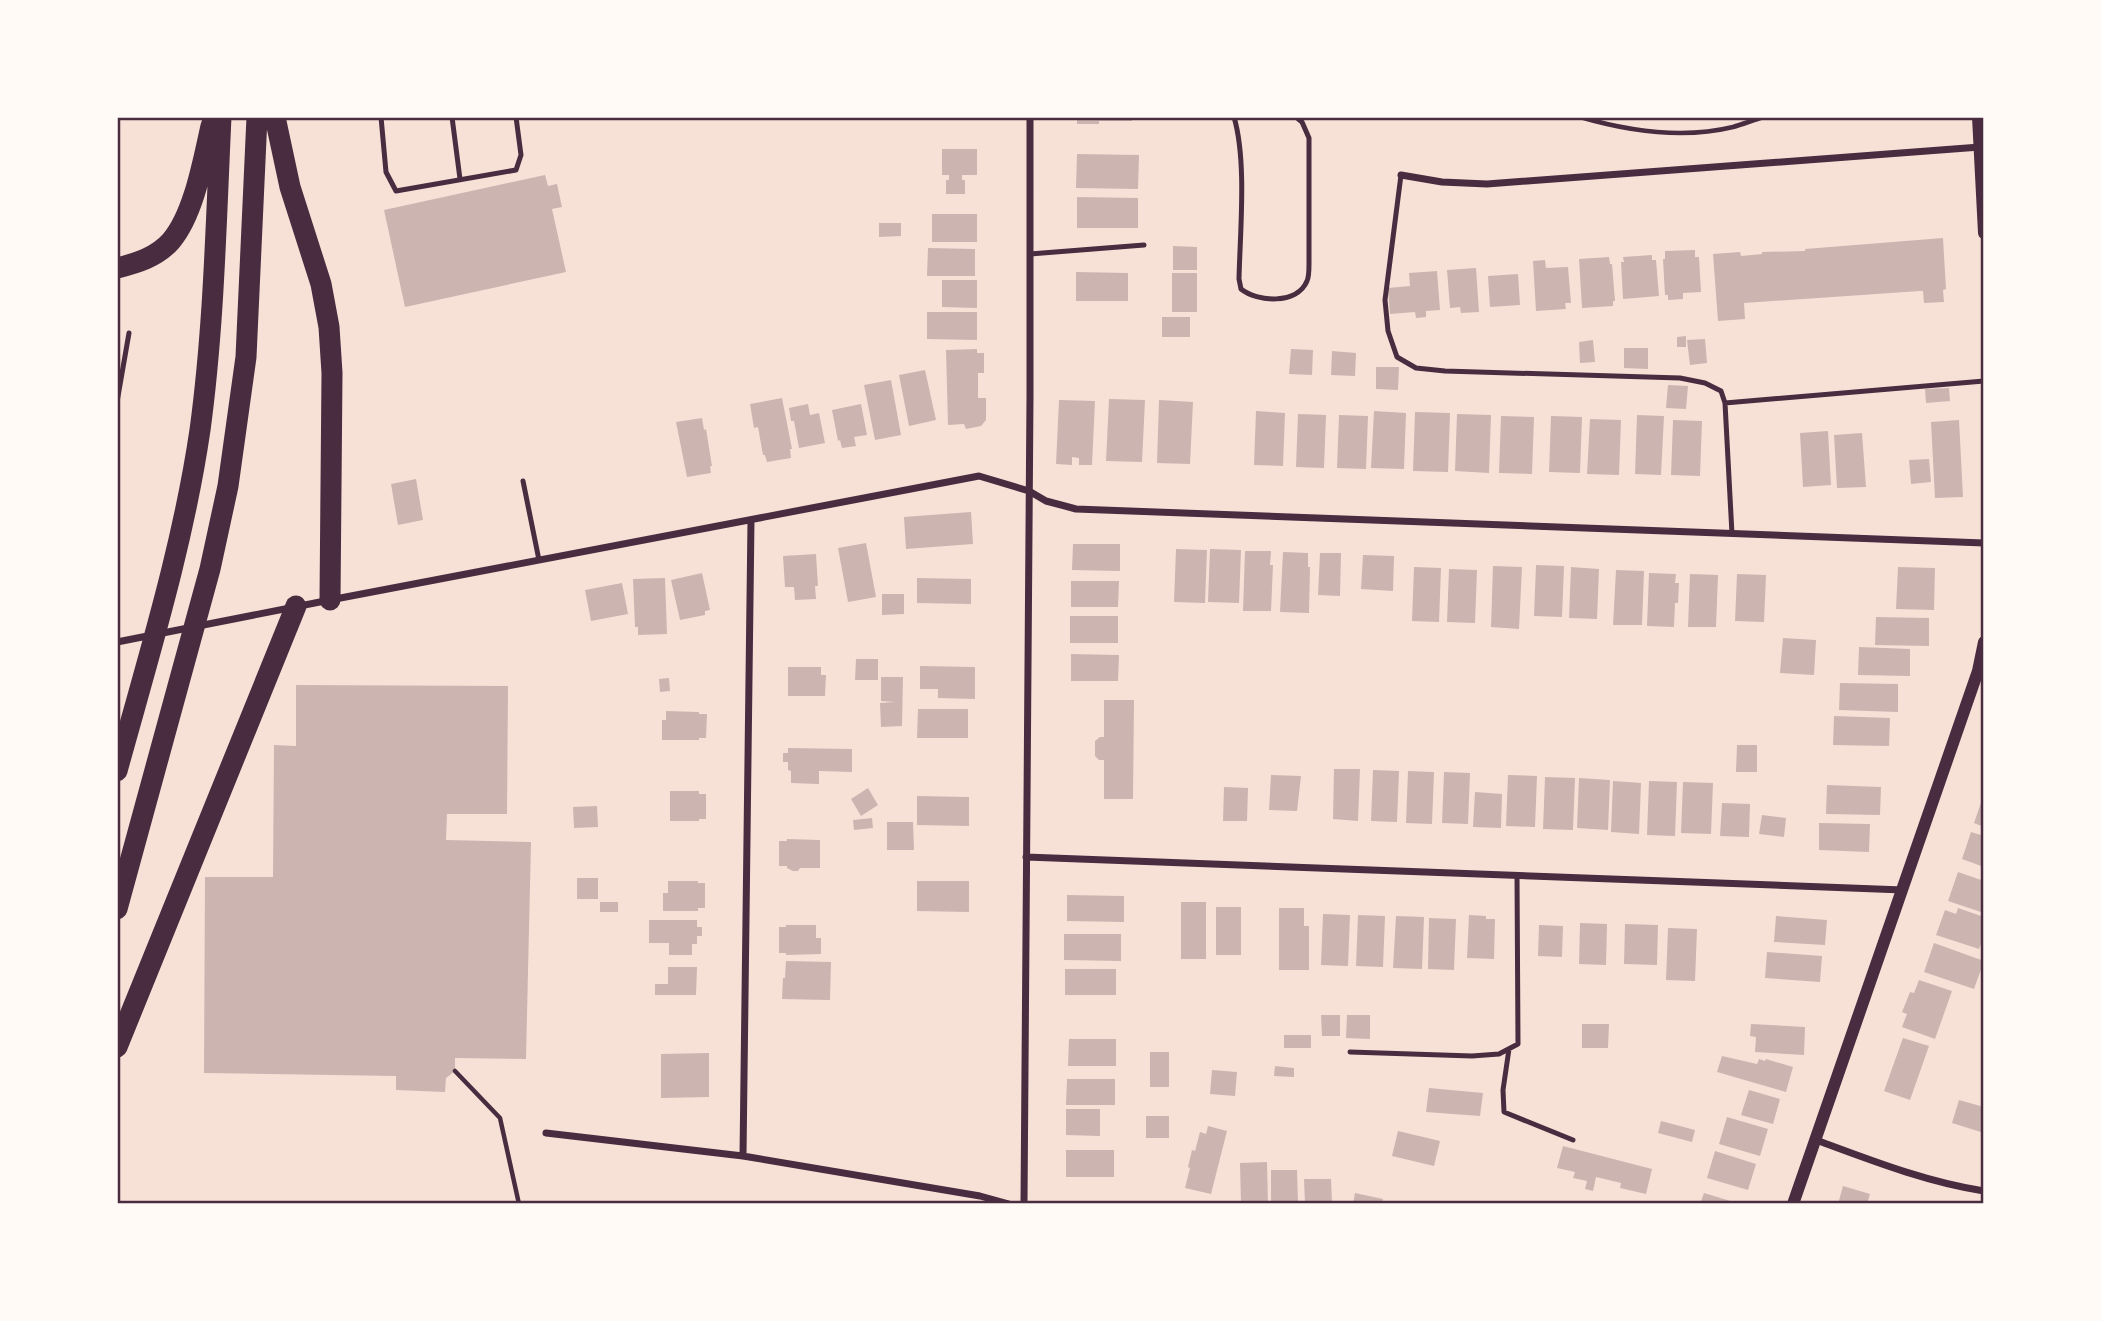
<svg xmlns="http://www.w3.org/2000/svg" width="2101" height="1321" font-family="Roboto,sans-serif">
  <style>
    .building { fill: #ccb4b1 }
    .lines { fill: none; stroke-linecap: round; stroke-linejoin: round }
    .path { stroke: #4a2c40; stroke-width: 4.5 }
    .service { stroke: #4a2c40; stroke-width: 5 }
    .minor { stroke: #4a2c40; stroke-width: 7 }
    .tertiary { stroke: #4a2c40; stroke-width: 12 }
    .motorway { stroke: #4a2c40; stroke-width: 21 }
    .neatline { fill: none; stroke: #4a2c40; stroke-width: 2.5 }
  </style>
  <rect width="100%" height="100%" fill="#f7e1d7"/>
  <path class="building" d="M1077 117H1132V121H1099V124H1077Z
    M942 149H977V175H962V180H965V194H946V180H949V175H942Z
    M1077 154 1139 155 1138 189 1076 188Z
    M545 175 548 186 557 184 562 207 552 209 566 272 405 307 384 210Z
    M1077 197 1138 198V228H1077Z
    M932 214H977V242H932Z
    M879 223H901V236L879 237Z
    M1943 238 1946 289 1943 290 1944 302 1924 303 1923 291H1920L1744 303 1745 319 1718 321 1713 254 1740 252 1741 256 1762 254V252L1805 251V249Z
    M1173 246 1197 247V270H1173Z
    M928 248 975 249V276H927Z
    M1695 250V257H1699L1701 292 1683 293V299L1668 300V295H1665L1663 259H1665V251Z
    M1652 255V260H1656L1659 296 1623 299 1621 262H1624L1623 257Z
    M1609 257 1610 264H1612L1615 301H1613V306L1582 308 1579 259Z
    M1545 260 1546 268 1568 267 1571 303H1565L1566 309 1536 311 1533 261Z
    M1476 268 1479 312 1461 313 1460 307 1450 308 1447 270Z
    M1437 271 1440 310 1426 311V317L1416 318 1415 312 1390 314 1388 288 1410 286 1409 273Z
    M1076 272 1128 273V301H1076Z
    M1172 273H1197V312H1172Z
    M1518 274 1520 305 1490 307 1488 276Z
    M942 280H977V308L942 307Z
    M927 312H977V340L927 339Z
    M1162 317H1190V337H1162Z
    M1686 336V347H1677V337Z
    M1705 339 1707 363 1690 365 1687 340Z
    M1593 340 1595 362 1580 363 1579 342Z
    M1624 348H1648V369L1624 368Z
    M977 349V353H984V373H978V398H986V420L981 426 966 429 964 424 948 425 946 350Z
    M1291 349 1313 350 1312 375 1289 374Z
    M1332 351 1356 353 1355 376 1331 375Z
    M1376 367H1399L1398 390 1376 389Z
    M925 370 936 420 909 426 899 375Z
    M891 380 901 435 875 440 864 385Z
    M1668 385 1688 386 1686 409 1666 408Z
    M1949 388 1950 401 1926 403 1925 389Z
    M782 398 792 449H790L791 458 767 462 765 455H763L758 427 754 428 750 404Z
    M1109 399 1145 400 1142 462 1106 461Z
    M1059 400 1095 401 1092 465H1079V458L1072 457V465L1056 464Z
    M1159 400 1193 402 1190 464 1157 463Z
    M808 404 810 415 819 413 825 443 799 448 794 421H791L789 408Z
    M861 404 867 435 854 437 856 446 842 448 840 440 838 441 832 410Z
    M1256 411 1285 413 1283 466 1254 465Z
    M1374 411 1406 413 1404 469 1371 468Z
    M1415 412 1450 413 1448 472 1413 471Z
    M1298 414 1326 415 1324 468 1296 467Z
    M1457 414 1491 415 1489 473 1455 471Z
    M1339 415 1368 416 1366 469 1337 468Z
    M1637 415 1664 416 1661 475 1635 474Z
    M1501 416 1534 417 1532 474 1499 473Z
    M1551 416 1582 417 1580 473 1549 472Z
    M702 418 704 430 706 429 712 466H710L711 473 687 477 676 422Z
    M1590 419 1621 420 1619 475 1587 474Z
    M1673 420 1702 421 1700 476 1671 475Z
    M1959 420 1963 497 1935 498 1931 422Z
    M1828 431 1831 485 1803 487 1800 433Z
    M1862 433 1866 487 1837 488 1834 435Z
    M1929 459 1931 482 1911 484 1909 460Z
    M416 479 423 520 398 525 391 484Z
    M971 512 973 544 906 549 904 517Z
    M866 543 876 597 848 602 838 548Z
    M1073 544H1120V571L1072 570Z
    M1176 549 1207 550 1205 603 1174 602Z
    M1210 549 1241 550 1239 603 1208 602Z
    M1245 551H1271L1270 565H1273L1271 611H1243Z
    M1283 552 1308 553V567H1310L1309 613 1280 612Z
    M1320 553H1341L1340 596 1318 595Z
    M816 554 818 586H815L816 599 795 600 794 587H785L783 556Z
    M1363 555 1394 556 1393 591 1361 589Z
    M1536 565 1564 566 1562 617 1534 616Z
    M1493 566 1522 567 1519 629 1491 627Z
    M1414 567 1441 568 1439 622 1412 621Z
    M1571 567 1599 569 1597 619 1569 618Z
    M1898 567 1935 568 1934 610 1896 609Z
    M1449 569 1477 570 1475 623 1447 622Z
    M1616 570 1644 571 1642 625H1613Z
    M702 573 710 610 705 611V615L680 620 671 580Z
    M1649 573 1676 574 1675 583H1679L1678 603H1675L1674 627 1647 626Z
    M1690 574 1718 575 1716 627H1688Z
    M1737 574 1766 575 1764 622 1735 621Z
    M665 578 667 634 638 635V627H635L633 579Z
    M917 578 971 579V604L917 603Z
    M1071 581H1119L1118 607H1071Z
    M622 583 628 614 591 621 585 590Z
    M882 594H904V614L882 615Z
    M1070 616H1118V643H1070Z
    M1876 617 1929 618V646L1875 645Z
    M1783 638 1816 640 1814 675 1780 673Z
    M1859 647 1910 649V676L1858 675Z
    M1071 654 1119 655 1118 681H1071Z
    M856 659H878V680H855Z
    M920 666 975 667V699L938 698V689H920Z
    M788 667H821V675H826L825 696H788Z
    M881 677H903L902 726 881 727 880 703 895 702 881 701Z
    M669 678 670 691 660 692 659 679Z
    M1840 683 1898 684V712L1839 710Z
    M296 685 508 686 507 814H447L446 840 531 842 526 1059 455 1058V1071L446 1078 445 1092 396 1090V1076L204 1073 205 877H273L274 745 296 746Z
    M1104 700H1134L1133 799H1104V760H1099L1095 756V741L1100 737H1104Z
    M918 709H968V738H917Z
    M666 711 699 712V714H707L706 738H699V740H662V720H666Z
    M1834 716 1890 718 1889 746 1833 745Z
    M1737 745H1757V772H1736Z
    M788 748 852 749V772L819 771V784L791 783V771L788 770V762H783V753H788Z
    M1334 769H1360L1358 821 1333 819Z
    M1373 770 1399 771 1397 822 1371 821Z
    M1408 771 1434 772 1432 824 1406 823Z
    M1444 772 1470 773 1468 824 1442 823Z
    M1271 775 1301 776 1297 811 1269 810Z
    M1508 775 1537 776 1535 827 1506 826Z
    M1545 777 1575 778 1573 830 1543 829Z
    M1579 778 1610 780 1608 830 1577 828Z
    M1613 781 1641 783 1639 834 1611 832Z
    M1649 781 1677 782 1675 836 1647 835Z
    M1683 782 1713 783 1711 834 1681 833Z
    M1827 785 1881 787 1880 815 1826 814Z
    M1224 787 1248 788 1247 821H1223Z
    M868 788 878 805 861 816 851 799Z
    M670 791H699V794H706V819H699V821H670Z
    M1475 792 1502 794 1501 828 1473 827Z
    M917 796 969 797V826L917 825Z
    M1983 797H1984V827L1974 823Z
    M1722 803 1750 804 1749 837 1720 836Z
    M597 806 598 827 574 828 573 807Z
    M1762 815 1786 818 1784 837 1759 834Z
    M872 818 873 828 854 830 853 820Z
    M887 822H913L914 850H887Z
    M1819 823 1870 824 1869 852 1819 850Z
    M1971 832 1984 836V867L1962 859Z
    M787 839 820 840V868H800L798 871H793L787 868V866H779V841H787Z
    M1958 872 1984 881V913L1948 901Z
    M577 878H598V899H577Z
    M668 881H698V883H705V908H698V911H663V893H668Z
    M917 881H969V912L917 911Z
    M1067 895 1124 896V922L1067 921Z
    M600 902H618V912H600Z
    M1181 902H1206V959H1181Z
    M1216 907H1241V955H1216Z
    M1279 908H1304V926H1309V970H1279Z
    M1958 908 1984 917V936L1979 949 1936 935 1945 910 1956 914Z
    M1323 914 1350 915 1348 966 1321 965Z
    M1358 915 1385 916 1383 967 1356 966Z
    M1469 915 1486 916V919H1495L1494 959 1467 958Z
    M1396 916 1424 917 1422 969 1393 968Z
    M1776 916 1827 920 1825 945 1774 942Z
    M1429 918 1456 919 1454 970 1428 969Z
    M649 920H697V927H702V936H697V944H692V955H669V943H649Z
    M1580 923 1607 924 1606 965 1579 964Z
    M1625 924 1658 925 1657 965 1624 964Z
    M786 925H816V938H821V954L786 955V953H779V927H786Z
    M1539 925 1563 926 1562 957 1538 956Z
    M1668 928 1697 929 1695 981 1666 980Z
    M1064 934H1121V961L1064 960Z
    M1934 943 1984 961 1974 989 1924 972Z
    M1767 952 1822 956 1820 982 1765 978Z
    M786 961 831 962 830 1000 782 999 783 978H785Z
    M668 967H697L696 995H655V984H668Z
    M1065 969H1116V995H1065Z
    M1919 980 1952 991 1935 1039 1902 1027 1907 1014 1902 1012 1910 992 1914 993Z
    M1321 1015H1340V1036H1322Z
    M1347 1015H1370V1039L1346 1038Z
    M1582 1024H1609L1608 1048H1582Z
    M1751 1024 1805 1027 1804 1055 1755 1052 1756 1037 1750 1036Z
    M1284 1035H1311V1048H1284Z
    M1903 1038 1929 1046 1910 1100 1884 1091Z
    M1069 1039H1116V1066H1068Z
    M1150 1052H1169V1087H1150Z
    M709 1053V1097L661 1098V1054Z
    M1722 1056 1757 1064 1759 1059 1765 1061 1766 1059 1793 1067 1786 1092 1717 1072Z
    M1275 1066 1294 1068V1077L1274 1076Z
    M1212 1070 1237 1072 1235 1096 1210 1094Z
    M1067 1079H1115V1105H1066Z
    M1429 1088 1483 1093 1480 1116 1426 1112Z
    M1749 1090 1780 1099 1773 1124 1741 1115Z
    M1959 1100 1984 1107V1133L1952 1123Z
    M1066 1109H1100V1136L1066 1135Z
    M1146 1116H1169V1138H1146Z
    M1727 1117 1768 1129 1760 1156 1719 1144Z
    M1661 1121 1695 1130 1692 1142 1658 1133Z
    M1208 1126 1227 1131 1211 1194 1185 1188 1190 1168 1188 1167 1192 1150 1195 1151 1200 1132 1206 1134Z
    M1398 1131 1440 1141 1434 1166 1392 1156Z
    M1563 1146 1652 1169 1646 1194 1620 1188 1621 1183 1596 1177 1593 1191 1585 1189 1587 1181 1573 1178 1575 1172 1557 1168Z
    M1066 1150H1114V1177H1066Z
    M1715 1151 1756 1164 1748 1190 1707 1178Z
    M1267 1162 1268 1204H1241L1240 1163Z
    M1271 1170H1297L1298 1204H1271Z
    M1304 1179H1331L1332 1204H1305Z
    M1843 1186 1870 1194 1867 1204H1838Z
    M1355 1193 1383 1199 1382 1204H1353Z
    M1704 1193 1737 1203V1204H1700Z"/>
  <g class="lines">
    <path class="path" d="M1580 117C1628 131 1684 139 1733 127 1743 124 1754 120 1764 117
      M455 1071 500 1118 519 1204"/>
    <path class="service" d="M381 117 386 172 396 191 516 170 521 155 516 117
      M452 117 460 179
      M1234 117C1247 161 1240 232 1239 279L1241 289C1257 302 1297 305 1307 281 1309 277 1309 269 1309 264V138L1302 122 1296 117
      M1401 175 1385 300 1388 331 1397 357 1416 368 1445 371 1680 378 1705 383 1721 391 1725 403 1732 534
      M1030 254 1144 245
      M117 402 129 333
      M1725 403 1984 381
      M523 481 539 560
      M1509 1049 1503 1090 1504 1112 1573 1140
      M1350 1052 1472 1056 1499 1054 1518 1044 1517 875"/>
    <path class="minor" d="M1401 175 1442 182 1487 184 1980 147
      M117 642 330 600 979 476 1029 491 1046 501 1076 509 1984 543
      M1026 857 1903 890
      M546 1133 743 1156 980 1196 1009 1204
      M1816 1140C1870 1160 1926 1182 1984 1191
      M743 1156 751 520
      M1024 1204 1030 396V117"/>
    <path class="tertiary" d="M1978 117 1984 233
      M1793 1204 1978 671 1984 642"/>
    <path class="motorway" d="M275 117 290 187 321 284 329 327 332 373 330 600
      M117 268C137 263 157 257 171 241 194 214 203 161 211 126
      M117 771C148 658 183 546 200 430 214 327 216 222 221 117
      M117 909 210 569 228 486 246 357 257 117
      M117 1047 296 606"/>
  </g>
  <rect width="2101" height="1321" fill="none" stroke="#fffaf5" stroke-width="238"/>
  <rect x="119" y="119" width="1863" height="1083" class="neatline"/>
</svg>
